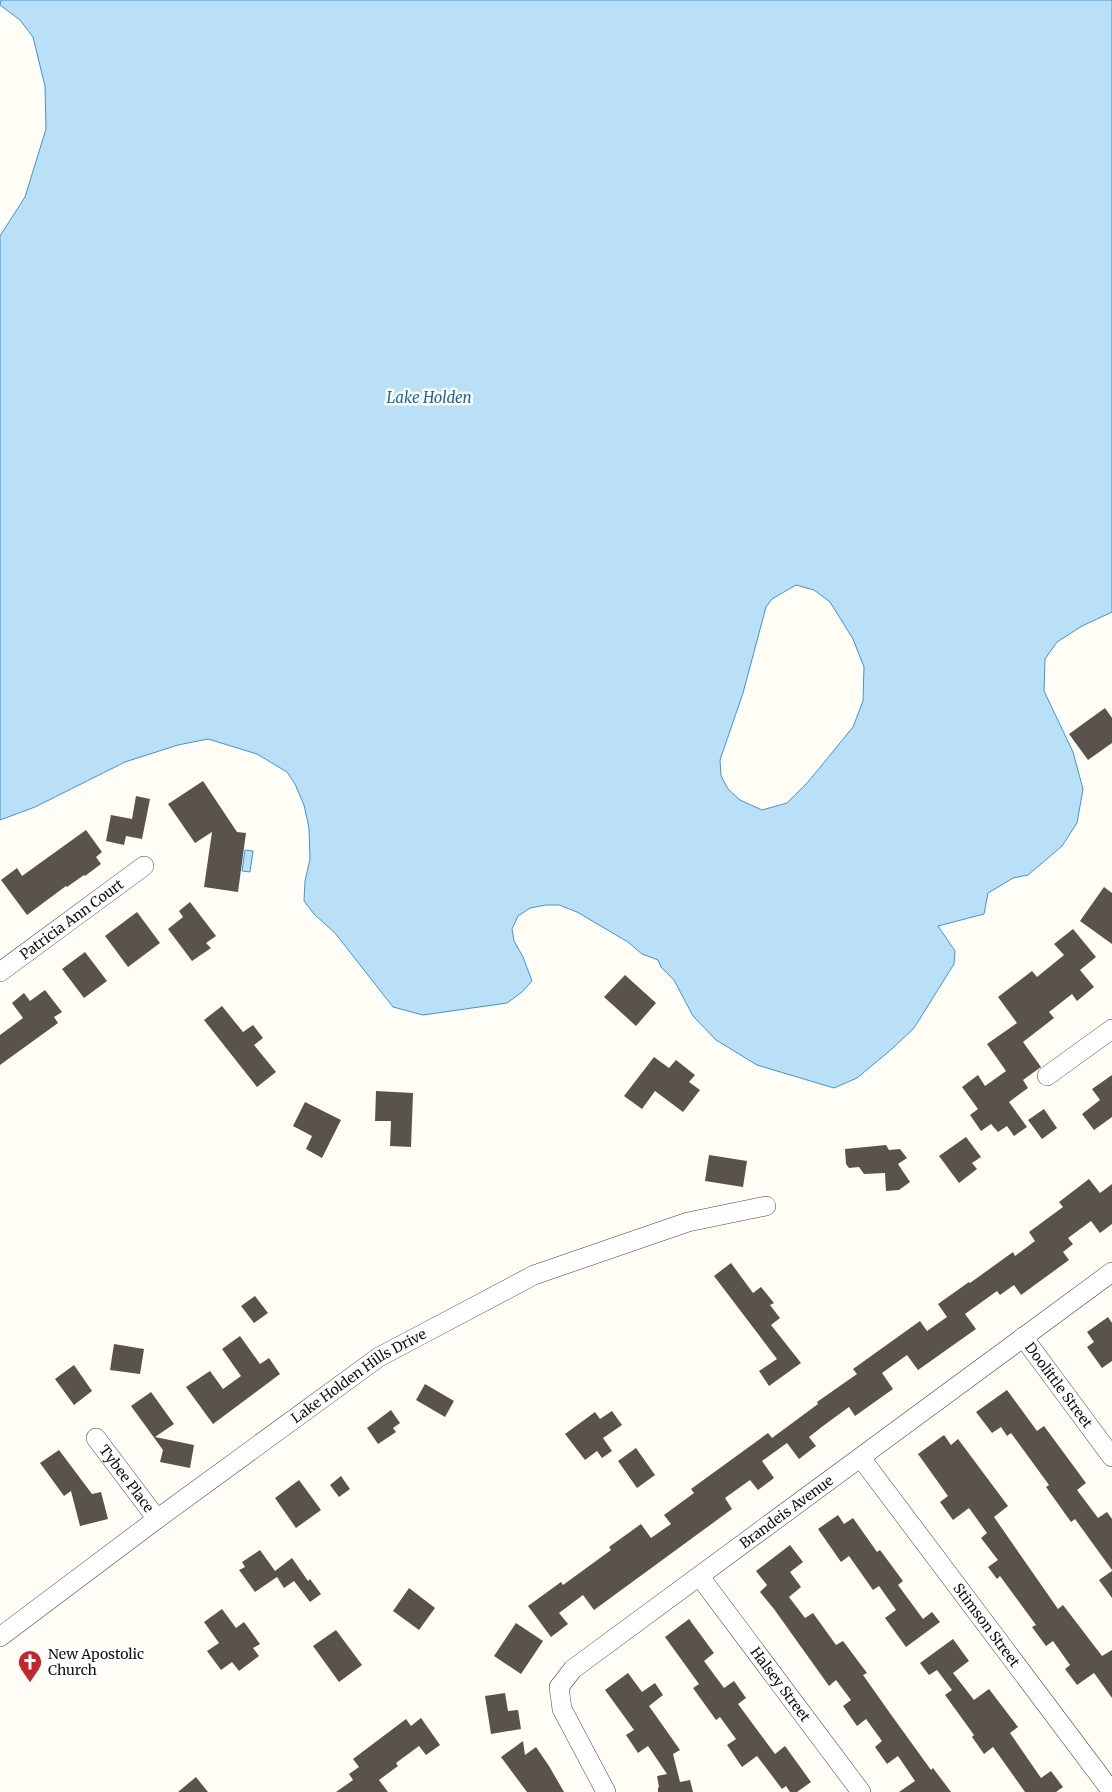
<svg xmlns="http://www.w3.org/2000/svg" width="1112" height="1792" font-family="Merriweather,serif">
  <style>
    .water { fill: #b9e0f7; stroke: #3f96cf; fill-rule: evenodd }
    .building { fill: #5a524d }
    .lines { fill: none; stroke-linecap: round; stroke-linejoin: round }
    .minor-casing { stroke: #444; stroke-width: 20 }
    .minor { stroke: #fff; stroke-width: 19 }
    .labels { text-anchor: middle; dominant-baseline: central; stroke-width: 5; stroke-linejoin: round; paint-order: stroke }
    .street-label { font-size: 14px; fill: #111; stroke: #fff }
    .poi-label { font-size: 14px; fill: #111; stroke: #fff; text-anchor: start }
    .water-label { font-size: 15px; font-style: italic; fill: #1768a6; stroke: #fff }
  </style>
  <rect width="100%" height="100%" fill="#fffdf5"/>
  <path class="water" d="M1 0H1112V612L1082 626 1057 642 1045 659 1044 691 1073 752 1083 789 1077 823 1062 846 1028 875 1013 878 988 893 984 914 938 926 955 951 954 964 914 1028 893 1048 857 1078 834 1088 757 1065 716 1040 693 1016 674 980 661 967 658 960 642 954 628 942 577 912 559 905H546L530 908 518 916 512 929 514 941 523 957 532 981 522 992 507 1003 423 1015 393 1007 335 933 314 914 304 901 305 881 310 859 309 828 304 805 295 784 287 772 257 754 208 739 178 745 125 762 35 807 0 820V236L25 197 46 129 45 86 33 37 20 20 0 5ZM796 585 814 590 830 602 853 639 864 667 863 701 853 727 808 782 787 803 762 810 740 800 728 789 721 776 720 760 743 693 766 607 772 599Z
    M245 850 253 851 250 872 242 871Z"/>
  <path class="building" d="M1105 708 1112 718V743L1088 760 1069 734Z
    M203 781 237 832 246 833 238 892 204 887 212 832 195 843 168 804Z
    M136 796 150 799 142 839 126 836 124 845 106 841 111 815 132 819Z
    M86 830 102 852 96 857 101 864 85 876 84 875 67 887 66 886 27 915 1 880 17 868 22 876Z
    M1104 887 1112 893V944L1080 921Z
    M190 902 216 936 206 943 211 948 192 961 168 929 183 917 179 911Z
    M137 912 160 943 128 967 105 936Z
    M1073 929 1096 957 1080 970 1094 987 1077 1001 1072 994 1049 1012 1054 1018 1023 1042 1041 1067 1023 1080 1028 1088 1009 1102 1027 1127 1014 1136 1007 1126 998 1132 991 1124 981 1131 970 1115 978 1109 962 1087 978 1075 985 1086 1006 1071 987 1044 1017 1023 998 997 1032 971 1037 977 1064 955 1054 944Z
    M85 952 107 981 84 998 62 969Z
    M625 975 656 1003 636 1026 604 997Z
    M45 990 62 1012 54 1017 58 1023 0 1065V1035L23 1018 12 1003 24 993 30 1001Z
    M222 1006 243 1032 253 1025 263 1038 254 1045 276 1072 257 1087 204 1020Z
    M654 1057 669 1068 676 1060 695 1075 689 1082 700 1090 683 1112 655 1091 642 1109 624 1096Z
    M1112 1075V1117L1094 1130 1082 1114 1100 1100 1092 1089Z
    M376 1091 413 1093 411 1147 390 1146 391 1121H375Z
    M305 1102 341 1120 322 1158 306 1149 312 1136 293 1126Z
    M1044 1109 1057 1128 1042 1139 1028 1120Z
    M966 1137 981 1157 972 1163 977 1169 959 1183 939 1156Z
    M886 1145 889 1150 900 1149 907 1158 898 1164 910 1182 899 1190 886 1191 885 1173 864 1174 859 1167 849 1168 846 1164 845 1149Z
    M709 1155 747 1161 743 1187 705 1181Z
    M1089 1179 1100 1193 1112 1184V1224L1100 1233 1091 1221 1068 1238 1073 1244 1063 1252 1069 1260 1021 1295 1014 1285 1000 1295 997 1291 965 1314 976 1329 918 1370 907 1355 882 1373 893 1389 855 1416 849 1407 823 1426 809 1437 816 1446 799 1459 787 1443 762 1461 774 1478 758 1490 750 1480 725 1498 732 1509 594 1610 583 1595 559 1613 568 1624 551 1637 528 1606 561 1582 563 1585 611 1550 609 1547 641 1524 651 1538 671 1524 664 1515 694 1493 691 1489 768 1433 772 1438 818 1404 817 1402 857 1374 853 1369 920 1321 927 1331 947 1317 938 1304 969 1282 970 1283 1013 1252 1015 1256 1035 1241 1029 1232 1063 1207 1059 1202Z
    M731 1263 753 1293 761 1287 774 1303 770 1305 780 1318 771 1325 801 1363 769 1386 759 1371 777 1359 714 1276Z
    M255 1296 268 1313 254 1323 241 1306Z
    M1108 1317 1112 1323V1361L1102 1368 1087 1347 1094 1342 1087 1332Z
    M240 1336 260 1364 269 1358 280 1374 213 1424 186 1387 210 1371 223 1389 241 1376 222 1349Z
    M114 1344 144 1349 140 1374 110 1370Z
    M74 1365 92 1391 74 1405 55 1379Z
    M425 1384 454 1401 445 1417 416 1400Z
    M1007 1390 1037 1431 1044 1426 1086 1483 1077 1490 1098 1518 1107 1512 1112 1519V1570L1075 1519 1071 1522 1046 1487 1049 1485 1011 1433 1007 1436 1001 1427 992 1433 976 1412Z
    M151 1392 174 1424 155 1437 194 1445 190 1468 160 1462 163 1450 131 1406Z
    M391 1410 400 1423 393 1428 396 1432 378 1444 367 1428Z
    M612 1411 622 1425 603 1438 612 1451 602 1458 597 1451 585 1460 565 1434 595 1412 600 1419Z
    M944 1435 951 1445 958 1439 1008 1506 994 1517 1058 1609 1063 1605 1102 1656 1112 1650V1698L1094 1673 1077 1685 1065 1669 1070 1665 1053 1641 1046 1646 1032 1627 1036 1625 1000 1576 997 1579 988 1567 998 1560 981 1538 987 1533 969 1508 953 1520 940 1502 948 1496 918 1454Z
    M636 1448 655 1475 637 1488 618 1461Z
    M59 1450 92 1494 101 1492 108 1519 80 1526 71 1491 64 1496 40 1463Z
    M341 1476 350 1489 339 1497 330 1485Z
    M299 1480 321 1510 296 1528 275 1498Z
    M838 1515 844 1524 853 1518 877 1552 880 1550 903 1581 898 1585 923 1619 932 1612 940 1622 906 1647 885 1618 896 1610 879 1586 873 1590 849 1556 841 1562 818 1529Z
    M790 1545 803 1562 790 1572 801 1587 789 1597 805 1618 813 1613 836 1645 843 1641 867 1673 863 1675 892 1716 931 1770 933 1768 951 1792H899L915 1781 898 1756 887 1764 875 1747 882 1741 866 1719 857 1726 843 1706 851 1700 836 1680 829 1686 774 1609 760 1592 767 1585 756 1571Z
    M260 1550 275 1571 292 1558 308 1581 310 1579 321 1594 310 1602 294 1581 284 1588 277 1577 255 1592 239 1570 245 1567 242 1562Z
    M1112 1571V1598L1099 1580Z
    M409 1588 435 1608 419 1630 393 1611Z
    M222 1609 236 1628 244 1622 260 1644 253 1648 259 1656 239 1671 232 1662 221 1670 207 1651 219 1643 204 1622Z
    M689 1619 714 1653 704 1661 724 1688 734 1681 746 1698 738 1704 775 1754 785 1746 811 1782 797 1792H790L786 1786 782 1789 757 1756 742 1767 727 1745 736 1739 720 1717 716 1720 693 1688 699 1684 665 1637Z
    M516 1623 543 1641 521 1674 494 1656Z
    M336 1630 362 1665 339 1682 313 1646Z
    M953 1639 969 1661 953 1673 974 1700 989 1689 1018 1727 1010 1733 1041 1778 1051 1771 1063 1787 1056 1792H1025L993 1747 984 1754 972 1737 974 1735 945 1695 952 1690 937 1670 929 1675 920 1663Z
    M628 1673 642 1692 655 1683 663 1695 649 1706 680 1750 673 1754 680 1782 690 1780 693 1792H658V1788L659 1787 657 1776 667 1774 648 1746 638 1753 626 1735 634 1730 605 1690Z
    M505 1693 508 1711 518 1710 521 1729 491 1734 485 1696Z
    M421 1718 440 1745 426 1755 419 1746 396 1763 398 1766 379 1780 388 1792H336L353 1780 349 1774 359 1767 353 1759 406 1719 411 1726Z
    M523 1741 525 1755 536 1747 549 1766 564 1792H527L501 1757Z
    M196 1777 208 1792H178Z"/>
  <g class="lines">
    <g class="minor-casing">
      <g id="minor">
        <path id="s1" d="M0 972 144 866"/>
        <path d="M1047 1076 1112 1029"/>
        <path id="s2" d="M1023 1337 1112 1457"/>
        <path id="s3" d="M96 1438 157 1519"/>
        <path id="s4" d="M861 1458 1112 1792"/>
        <path id="s5" d="M700 1577 861 1792"/>
        <path id="s6" d="M0 1637 157 1519 379 1357 534 1275 688 1222 766 1206"/>
        <path id="s7" d="M606 1792 562 1709 559 1687 573 1669 1112 1272"/>
      </g>
    </g>
    <use href="#minor" class="minor"/>
  </g>
  <defs>
    <g id="church-pin" transform="scale(1.25)"><path d="M0 17L-7.5 6A9.5 9.5 0 1 1 7.5 6Z" fill="#c4262e" stroke="#fff"/><path d="M-1.2-6h2.4v3.5h3.3v2.4h-3.3V6h-2.4V-.1h-3.3v-2.4h3.3Z" fill="#fff"/></g>
  </defs>
  <g fill-rule="evenodd">
    <use href="#church-pin" x="30" y="1662"/>
  </g>
  <g class="labels">
    <g class="street-label">
      <text stroke="none"><textPath href="#s1" startOffset="89">Patricia Ann Court</textPath></text>
      <text stroke="none"><textPath href="#s6" startOffset="444">Lake Holden Hills Drive</textPath></text>
      <text stroke="none"><textPath href="#s2" startOffset="60">Doolittle Street</textPath></text>
      <text stroke="none"><textPath href="#s3" startOffset="51">Tybee Place</textPath></text>
      <text stroke="none"><textPath href="#s7" startOffset="404">Brandeis Avenue</textPath></text>
      <text stroke="none"><textPath href="#s4" startOffset="209">Stimson Street</textPath></text>
      <text stroke="none"><textPath href="#s5" startOffset="134">Halsey Street</textPath></text>
    </g>
    <g class="poi-label">
      <text x="48" y="1654">New Apostolic<tspan x="48" dy="16">Church</tspan></text>
    </g>
    <g class="water-label">
      <text x="429" y="397">Lake Holden</text>
    </g>
  </g>
</svg>
